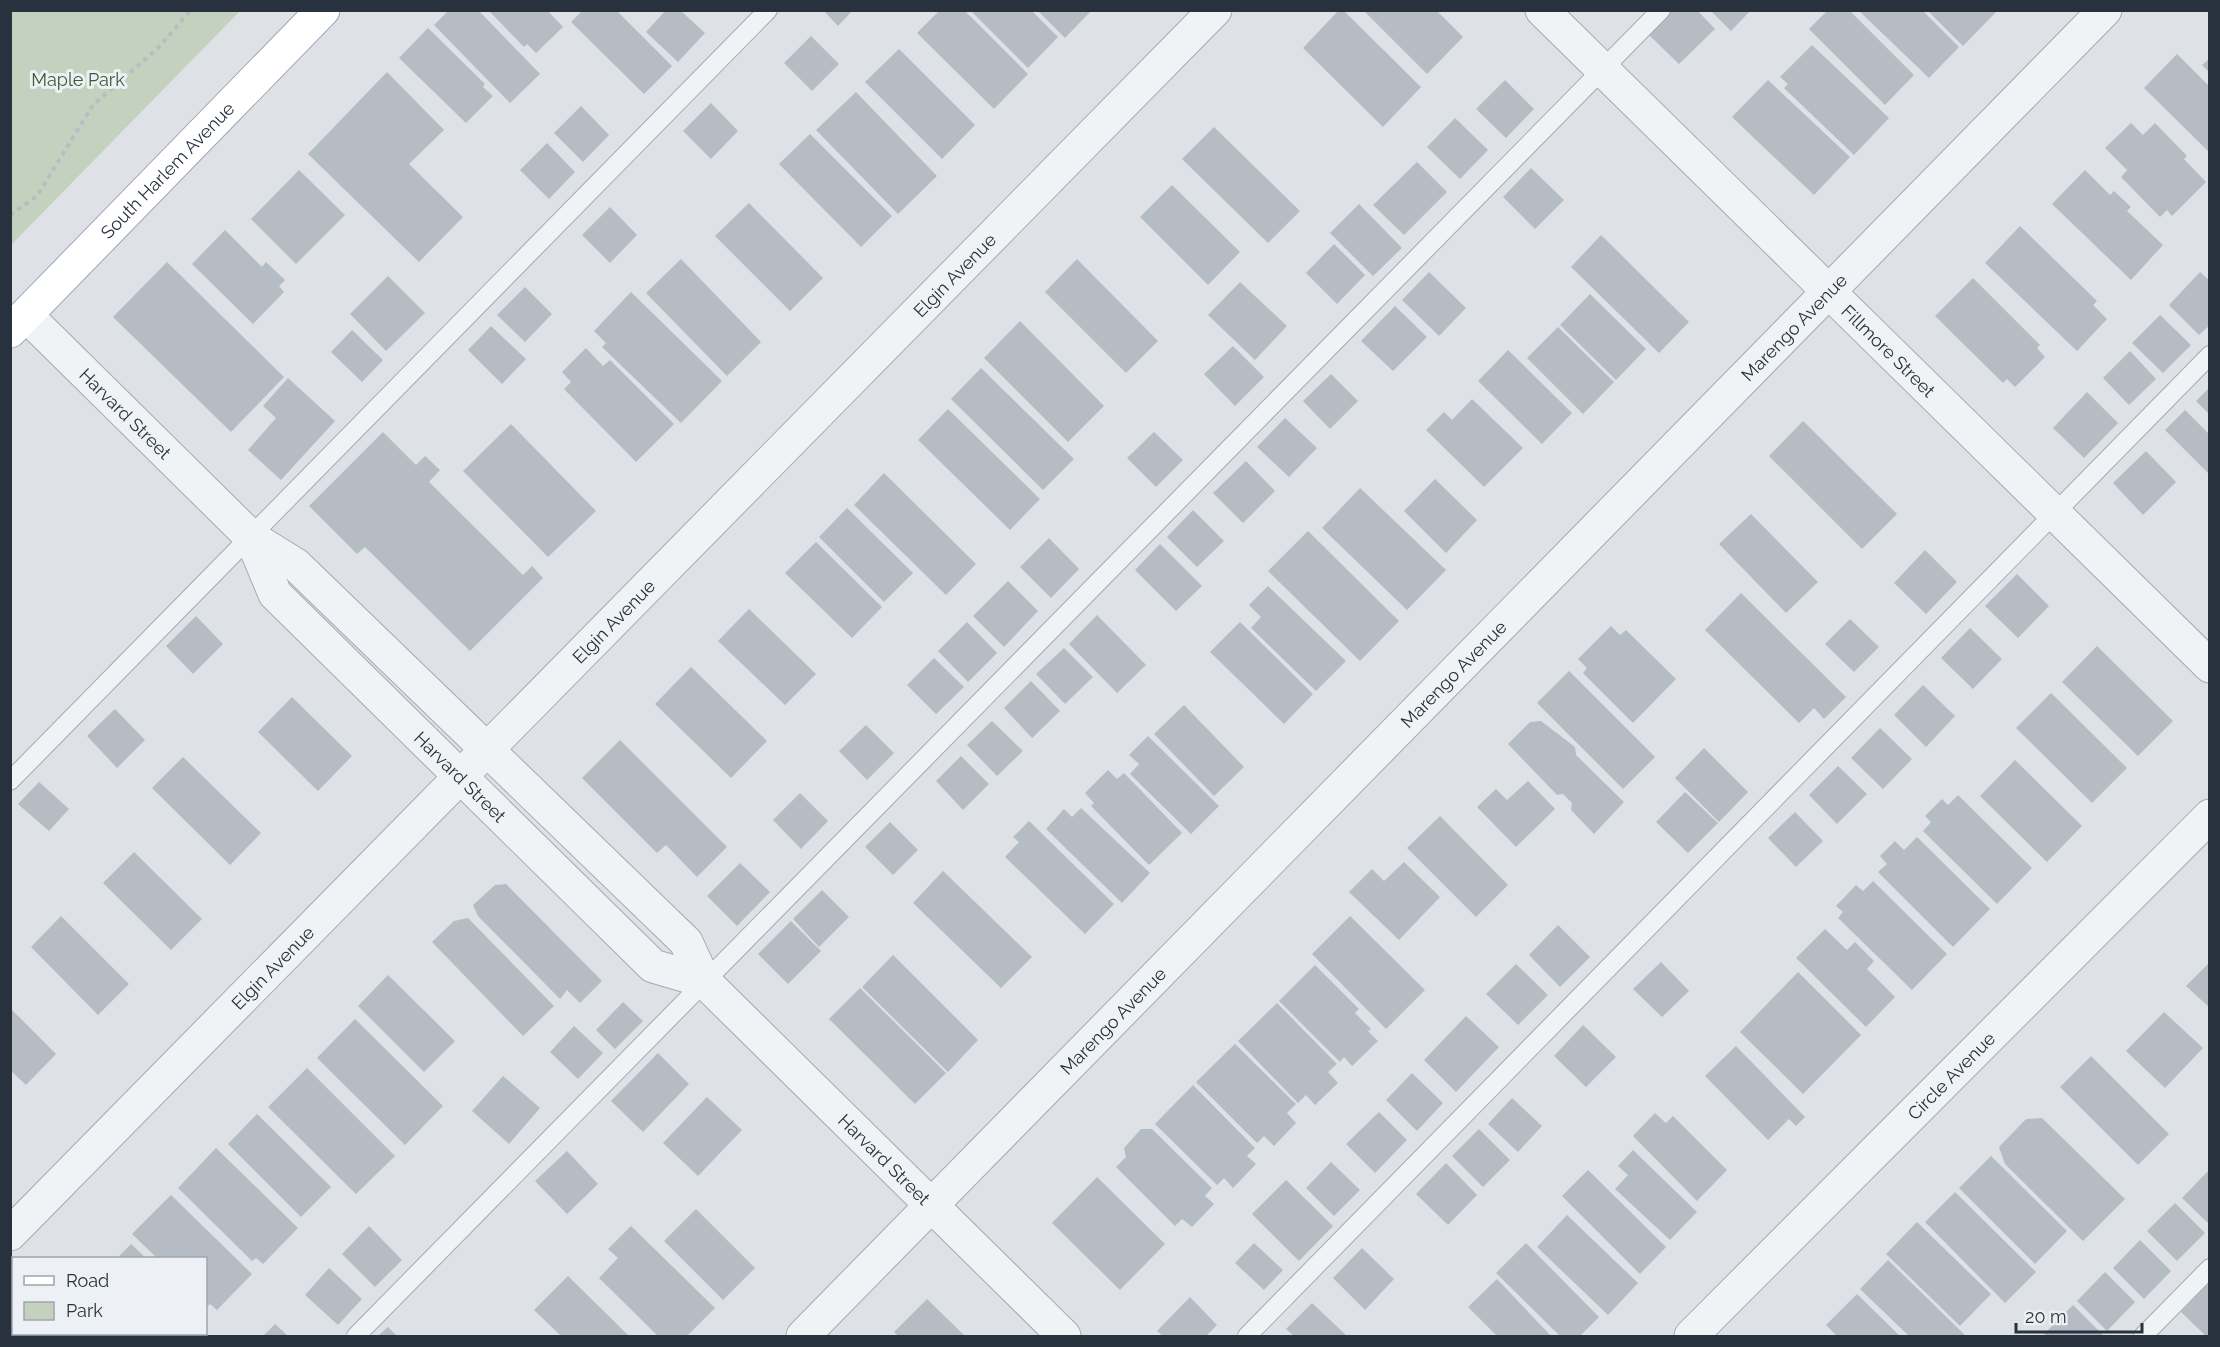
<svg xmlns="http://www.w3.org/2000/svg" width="2220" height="1347" font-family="Raleway,sans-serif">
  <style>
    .green { fill: #c5d1bf }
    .building { fill: #b5bcc4 }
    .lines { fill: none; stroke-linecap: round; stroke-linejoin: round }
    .service-casing { stroke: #a3aab1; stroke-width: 20 }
    .minor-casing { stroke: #a3aab1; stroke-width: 35 }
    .tertiary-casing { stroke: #a3aab1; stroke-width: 35 }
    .primary-casing { stroke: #9da8b3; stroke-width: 35 }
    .path { stroke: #b8bdc2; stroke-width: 4; stroke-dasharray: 4.5 4.5; stroke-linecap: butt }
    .service { stroke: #f0f3f6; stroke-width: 18 }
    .minor { stroke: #f0f3f6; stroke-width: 33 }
    .tertiary { stroke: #f0f3f6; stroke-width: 33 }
    .primary { stroke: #fff; stroke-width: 33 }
    .labels { text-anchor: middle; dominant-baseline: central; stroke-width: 6; stroke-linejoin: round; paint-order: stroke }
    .park-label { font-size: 18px; fill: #3f5934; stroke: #edf1f5 }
    .street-label { font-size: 18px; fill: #27323e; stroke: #edf1f5 }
  </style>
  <rect width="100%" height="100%" fill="#dee2e7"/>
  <path class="green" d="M11 10 240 11 11 245 10 11Z"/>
  <path class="building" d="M449 10H478L540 74 510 103 434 25Z
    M488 10H547L563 27 536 53 527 44 524 47Z
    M583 10H616L672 66 644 94 571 22Z
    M666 10H680L705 33 678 62 646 32Z
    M823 10H853L838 26Z
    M940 10H964L1028 74 994 109 917 33Z
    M970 10H1031L1058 37 1028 68Z
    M1037 10H1092L1065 38Z
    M1339 10H1343L1421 87 1383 127 1303 48Z
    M1363 10H1436L1463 37 1427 74Z
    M1671 10H1697L1715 29 1679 64 1648 34Z
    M1710 10H1751L1731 31Z
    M1828 10H1849L1914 75 1885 105 1809 29Z
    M1858 10H1922L1959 47 1929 78Z
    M1927 10H1998L1963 46Z
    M428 28 485 84 483 87 493 96 466 123 399 58Z
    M811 36 839 64 812 91 784 63Z
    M1812 45 1889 118 1854 155 1784 88 1788 84 1780 77Z
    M899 49 975 125 942 159 865 82Z
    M2177 54 2210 87V153L2144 88Z
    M2210 58V73L2202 65Z
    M387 72 444 130 409 164 463 217 419 262 308 154Z
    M1505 80 1534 109 1506 138 1476 109Z
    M1768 80 1850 157 1814 195 1732 117Z
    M856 92 937 176 898 214 816 130Z
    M711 103 738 131 711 159 683 131Z
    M581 106 609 135 583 162 554 133Z
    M1455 118 1488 150 1460 179 1427 147Z
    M2131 123 2143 135 2155 123 2187 156 2184 159 2206 182 2172 216 2167 210 2160 217 2121 177 2127 170 2105 148Z
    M1214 127 1300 211 1268 243 1182 159Z
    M810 134 892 216 861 247 779 164Z
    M547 143 575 172 549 199 520 170Z
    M1417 162 1447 192 1404 235 1373 205Z
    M1531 168 1564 200 1535 229 1503 197Z
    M299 170 345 215 296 264 251 219Z
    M2085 170 2110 195 2114 191 2131 207 2127 211 2163 245 2131 280 2052 204Z
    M1172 185 1240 252 1208 285 1140 217Z
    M749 203 823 278 790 311 715 236Z
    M1359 204 1402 248 1373 276 1330 233Z
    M610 207 637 235 610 263 582 235Z
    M2020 226 2097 301 2093 305 2107 319 2077 351 1985 263Z
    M225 230 262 267 266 262 285 280 279 286 284 292 253 324 192 264Z
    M1601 235 1689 322 1659 353 1571 267Z
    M1334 244 1365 275 1337 304 1306 273Z
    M681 259 761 342 727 376 646 293Z
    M1077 259 1158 341 1126 373 1045 292Z
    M167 262 284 377 231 432 113 317Z
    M1429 272 1466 308 1439 336 1402 300Z
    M2200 272 2210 281V325L2199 335 2169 305Z
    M388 276 425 313 386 351 350 314Z
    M1973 278 2040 345 2037 348 2045 357 2015 387 2007 379 2003 383 1935 316Z
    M1240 282 1287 326 1255 360 1208 315Z
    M525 287 552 314 525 342 497 315Z
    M631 292 722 381 681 423 602 347 606 343 594 331Z
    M1590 294 1646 349 1616 380 1560 325Z
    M1395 306 1427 337 1393 371 1361 341Z
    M2160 315 2191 345 2163 373 2132 343Z
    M1020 321 1104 406 1068 442 984 358Z
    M491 326 526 359 502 384 468 350Z
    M1558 327 1614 382 1583 414 1527 358Z
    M352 330 383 360 362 382 331 352Z
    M1233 346 1264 377 1235 406 1204 374Z
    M586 348 603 366 610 360 674 424 636 462 564 389 571 382 562 372Z
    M1508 350 1572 413 1542 444 1478 381Z
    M2130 351 2156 379 2129 405 2103 378Z
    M981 368 1074 459 1043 490 951 399Z
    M1331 374 1358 401 1330 429 1303 401Z
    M288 378 335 421 281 480 248 450 276 418 263 406Z
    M2210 387V415L2196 401Z
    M2087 392 2118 423 2084 458 2053 428Z
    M1472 399 1523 448 1484 487 1426 430 1444 412 1452 420Z
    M948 409 1040 499 1010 530 918 440Z
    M2185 410 2210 435 2208 473 2165 430Z
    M1285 418 1317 448 1289 477 1257 447Z
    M1803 421 1897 514 1862 549 1769 456Z
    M511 424 596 511 548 557 463 471Z
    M383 432 416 465 425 456 440 470 429 482 523 575 532 566 543 578 470 651 365 547 357 554 309 506Z
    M1154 432 1183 460 1156 487 1127 458Z
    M2146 451 2176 482 2143 515 2113 483Z
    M1246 461 1275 491 1243 523 1213 493Z
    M884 473 976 564 946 595 854 505Z
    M1435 479 1477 520 1446 553 1404 511Z
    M1360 488 1446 570 1407 610 1322 528Z
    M847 508 913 573 884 602 819 537Z
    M1193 510 1224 541 1197 567 1167 537Z
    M1751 514 1818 582 1786 613 1719 544Z
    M1308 531 1399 621 1360 661 1268 571Z
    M1049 538 1079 569 1051 598 1020 567Z
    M816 542 882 607 852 638 785 573Z
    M1160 544 1202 586 1176 611 1135 570Z
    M1925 550 1957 582 1926 614 1894 583Z
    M2017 574 2049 606 2018 638 1985 606Z
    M1008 581 1038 611 1004 647 973 616Z
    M1268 586 1346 661 1316 691 1251 628 1261 617 1249 605Z
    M1741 593 1846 697 1824 719 1814 708 1799 723 1705 630Z
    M749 609 816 674 785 705 718 641Z
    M1097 615 1146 665 1117 693 1069 644Z
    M196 616 223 644 193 674 166 646Z
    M1850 619 1879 647 1854 672 1825 644Z
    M967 622 997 653 968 682 938 651Z
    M1240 622 1313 694 1284 724 1210 652Z
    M1611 626 1620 635 1626 630 1676 679 1633 723 1583 673 1587 668 1578 659Z
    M1970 628 2002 659 1973 689 1941 658Z
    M2097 646 2173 721 2138 756 2062 682Z
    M1064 648 1093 677 1065 704 1036 674Z
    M934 658 964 687 936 714 907 685Z
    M691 667 767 741 731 778 655 704Z
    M1569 671 1655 757 1623 789 1537 703Z
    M1031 681 1060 711 1032 738 1004 708Z
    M1923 685 1955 716 1926 747 1894 715Z
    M2051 693 2127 768 2092 803 2016 728Z
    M292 697 352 756 318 791 258 732Z
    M1184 705 1244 767 1214 796 1154 734Z
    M115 709 145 740 117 768 87 736Z
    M992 721 1023 751 997 776 967 745Z
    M1541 721 1575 747 1576 755 1624 802 1594 834 1571 810 1572 803 1563 794 1557 795 1508 744 1530 722Z
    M866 725 894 753 867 780 839 751Z
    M1880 728 1912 759 1883 789 1851 758Z
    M1148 736 1219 806 1191 834 1130 774 1139 764 1129 755Z
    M620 740 727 847 697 877 666 845 657 853 582 778Z
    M1704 748 1748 792 1719 822 1675 778Z
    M961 756 989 784 963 810 936 781Z
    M183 757 261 833 230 865 152 788Z
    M2015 760 2082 826 2047 862 1980 796Z
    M1838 766 1867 794 1837 824 1809 795Z
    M1108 770 1117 779 1124 773 1182 833 1149 865 1091 806 1094 803 1085 793Z
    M1528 781 1555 809 1516 847 1477 807 1496 789 1507 800Z
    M39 782 69 809 49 831 18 804Z
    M1685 792 1718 823 1688 853 1656 822Z
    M800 793 828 821 801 849 773 820Z
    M1958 795 2032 868 1997 904 1923 831 1931 822 1925 816 1942 799 1948 805Z
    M1081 808 1150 873 1122 903 1046 829 1064 809 1072 817Z
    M1795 812 1823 841 1796 867 1768 838Z
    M1440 816 1508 885 1476 917 1407 848Z
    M1029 821 1114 904 1085 934 1005 857 1019 842 1013 837Z
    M890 822 918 850 893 875 865 847Z
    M1917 837 1990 909 1953 947 1878 872 1887 864 1880 856 1895 841 1904 850Z
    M134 852 202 919 171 950 103 883Z
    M1404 862 1440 897 1399 940 1349 892 1372 869 1384 881Z
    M740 863 770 892 737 926 707 896Z
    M943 871 1032 957 1001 988 913 903Z
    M1873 881 1947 954 1912 990 1838 918 1843 912 1836 906 1856 885 1863 891Z
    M506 884 602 981 580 1003 567 990 560 999 478 916 473 905 495 885Z
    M822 890 849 917 819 947 793 919Z
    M61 916 129 984 98 1015 31 947Z
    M1350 916 1425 990 1386 1029 1312 954Z
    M468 918 554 1006 523 1036 432 942 454 921Z
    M791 921 821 951 788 984 758 954Z
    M1558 925 1590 957 1560 987 1529 955Z
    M1825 929 1847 950 1855 942 1874 961 1867 969 1895 997 1866 1027 1796 958Z
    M893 955 978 1040 948 1072 862 987Z
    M1661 962 1689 991 1662 1017 1633 989Z
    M2210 962V1008L2186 986Z
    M1516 964 1548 995 1518 1025 1486 994Z
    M1315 965 1359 1009 1355 1013 1371 1029 1368 1031 1378 1041 1352 1066 1344 1057 1340 1062 1279 1001Z
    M1798 972 1861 1035 1803 1094 1740 1032Z
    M388 975 455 1041 424 1072 358 1006Z
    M860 988 946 1073 915 1104 829 1019Z
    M623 1002 643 1021 615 1049 596 1030Z
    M1277 1003 1337 1064 1328 1072 1338 1083 1315 1105 1306 1095 1298 1103 1238 1041Z
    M10 1008 56 1054 26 1085 10 1070Z
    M2164 1012 2203 1048 2165 1088 2126 1051Z
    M1466 1016 1499 1047 1456 1092 1424 1060Z
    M355 1019 443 1106 405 1145 317 1058Z
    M1583 1025 1616 1057 1586 1087 1554 1056Z
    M574 1026 603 1053 578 1079 550 1052Z
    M1235 1044 1296 1104 1287 1113 1296 1123 1274 1146 1264 1136 1257 1143 1196 1082Z
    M1736 1046 1805 1117 1796 1126 1789 1119 1768 1140 1705 1076Z
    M658 1053 689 1084 643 1132 611 1101Z
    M2091 1056 2169 1134 2138 1165 2060 1087Z
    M307 1068 395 1156 356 1194 268 1107Z
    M1412 1073 1443 1103 1417 1131 1386 1100Z
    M503 1076 540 1108 509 1144 472 1111Z
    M1193 1085 1255 1148 1247 1156 1256 1164 1233 1188 1224 1178 1217 1185 1155 1124Z
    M707 1097 742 1130 698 1176 663 1143Z
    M1512 1098 1542 1126 1518 1152 1488 1124Z
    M1379 1112 1407 1140 1375 1173 1346 1144Z
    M1655 1113 1666 1123 1673 1116 1727 1170 1697 1201 1633 1136Z
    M257 1114 331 1187 301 1217 228 1144Z
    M2042 1118 2125 1199 2083 1241 2005 1164 1999 1147 2026 1119Z
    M1141 1129H1152L1212 1188 1205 1196 1214 1204 1192 1227 1182 1219 1175 1226 1116 1167 1126 1157 1124 1148Z
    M1479 1129 1510 1160 1483 1187 1452 1156Z
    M216 1148 298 1228 263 1264 256 1258 252 1261 178 1188Z
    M1633 1150 1697 1212 1670 1240 1615 1189 1628 1175 1618 1166Z
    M567 1151 598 1184 567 1214 535 1181Z
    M1991 1156 2067 1231 2035 1264 1959 1188Z
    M1331 1162 1360 1190 1334 1216 1306 1188Z
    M1446 1163 1477 1195 1448 1225 1416 1194Z
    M2210 1169V1225L2182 1198Z
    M1588 1170 1666 1247 1640 1274 1562 1196Z
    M1097 1177 1165 1244 1120 1290 1052 1223Z
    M1286 1180 1333 1226 1299 1261 1252 1214Z
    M1955 1192 2036 1272 2005 1303 1925 1222Z
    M171 1195 252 1274 217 1310 210 1304 206 1308V1258H157L132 1234Z
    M2175 1203 2205 1233 2177 1261 2147 1231Z
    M696 1209 755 1268 723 1300 664 1241Z
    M1567 1215 1638 1283 1608 1315 1537 1247Z
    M1917 1222 1991 1294 1960 1326 1886 1254Z
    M369 1226 402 1260 375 1287 342 1254Z
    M631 1226 715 1308 687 1336H658L599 1278 618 1258 608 1249Z
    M2140 1240 2171 1271 2144 1299 2113 1268Z
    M1254 1243 1283 1270 1264 1290 1235 1263Z
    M1526 1243 1599 1317 1580 1336H1560L1496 1273Z
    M131 1244 146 1258H117Z
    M1362 1248 1394 1279 1365 1310 1333 1278Z
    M1888 1260 1966 1336H1909L1860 1289Z
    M329 1268 362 1299 338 1325 305 1295Z
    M2105 1272 2135 1302 2107 1331 2077 1301Z
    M568 1276 629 1336H561L534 1310Z
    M1497 1279 1551 1336H1497L1468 1307Z
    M2207 1285 2210 1288V1336H2206L2181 1312Z
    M1857 1294 1900 1336H1837L1826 1325Z
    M1190 1297 1217 1325 1206 1336H1163L1157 1331Z
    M927 1299 965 1336H898L894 1332Z
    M1312 1303 1347 1336H1294L1286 1329Z
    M2073 1305 2104 1336H2047L2044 1334Z
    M275 1324 288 1336H263Z
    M388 1327 397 1336H378Z
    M38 1334H88L91 1336H35Z
    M143 1334H196L193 1336H146Z"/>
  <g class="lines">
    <g class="service-casing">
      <path id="service" d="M10 781 768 10
        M356 1336 1661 10
        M1247 1336 2210 355
        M2143 1336 2210 1268"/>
    </g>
    <g class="minor-casing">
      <g id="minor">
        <path id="s1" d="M1542 10 2210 666"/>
        <path id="s2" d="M26 315 251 537 296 565 686 942 704 981 1064 1336"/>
        <path id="s3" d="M251 537 275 594 653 966 704 981"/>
        <path id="s4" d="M10 1234 1215 10"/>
        <path id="s5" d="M803 1336 2105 10"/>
      </g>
    </g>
    <g class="tertiary-casing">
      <g id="tertiary">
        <path id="s6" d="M1691 1336 2210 816"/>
      </g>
    </g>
    <g class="primary-casing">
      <g id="primary">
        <path id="s7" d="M10 331 323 10"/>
      </g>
    </g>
    <path class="path" d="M10 215 37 196 93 105 157 49 191 10"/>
    <use href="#service" class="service"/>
    <use href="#minor" class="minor"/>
    <use href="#tertiary" class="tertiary"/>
    <use href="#primary" class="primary"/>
  </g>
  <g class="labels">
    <g class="park-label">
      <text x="78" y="79">Maple Park</text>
    </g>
    <g class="street-label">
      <text stroke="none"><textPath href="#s7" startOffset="225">South Harlem Avenue</textPath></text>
      <text stroke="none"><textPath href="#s4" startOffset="1346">Elgin Avenue</textPath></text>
      <text stroke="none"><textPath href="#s5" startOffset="1414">Marengo Avenue</textPath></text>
      <text stroke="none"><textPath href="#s1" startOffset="486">Fillmore Street</textPath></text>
      <text stroke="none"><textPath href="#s2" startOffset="140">Harvard Street</textPath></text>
      <text stroke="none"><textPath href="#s4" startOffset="860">Elgin Avenue</textPath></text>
      <text stroke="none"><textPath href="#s5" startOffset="928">Marengo Avenue</textPath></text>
      <text stroke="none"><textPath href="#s3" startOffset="322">Harvard Street</textPath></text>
      <text stroke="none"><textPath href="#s4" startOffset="374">Elgin Avenue</textPath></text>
      <text stroke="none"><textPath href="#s5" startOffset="442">Marengo Avenue</textPath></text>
      <text stroke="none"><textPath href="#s6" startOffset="368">Circle Avenue</textPath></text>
      <text stroke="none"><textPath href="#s2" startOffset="1208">Harvard Street</textPath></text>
    </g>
  </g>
  <rect width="2220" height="1347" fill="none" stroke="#27323e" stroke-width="24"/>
  <rect x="12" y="1257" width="195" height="78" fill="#edf1f5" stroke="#9ea5ac" stroke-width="1.5"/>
  <rect x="24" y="1276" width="30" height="9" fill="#ffffff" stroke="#9ea5ac" stroke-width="1.5"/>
  <text x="66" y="1287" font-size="18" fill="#27323e">Road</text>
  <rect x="24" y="1302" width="30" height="18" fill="#c5d1bf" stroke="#9ea5ac" stroke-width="1.5"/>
  <text x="66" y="1317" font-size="18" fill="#27323e">Park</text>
  <path d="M2016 1323v9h126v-9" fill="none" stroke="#27323e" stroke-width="3"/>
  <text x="2025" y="1323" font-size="18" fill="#27323e" stroke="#edf1f5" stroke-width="4.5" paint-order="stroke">20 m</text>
</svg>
